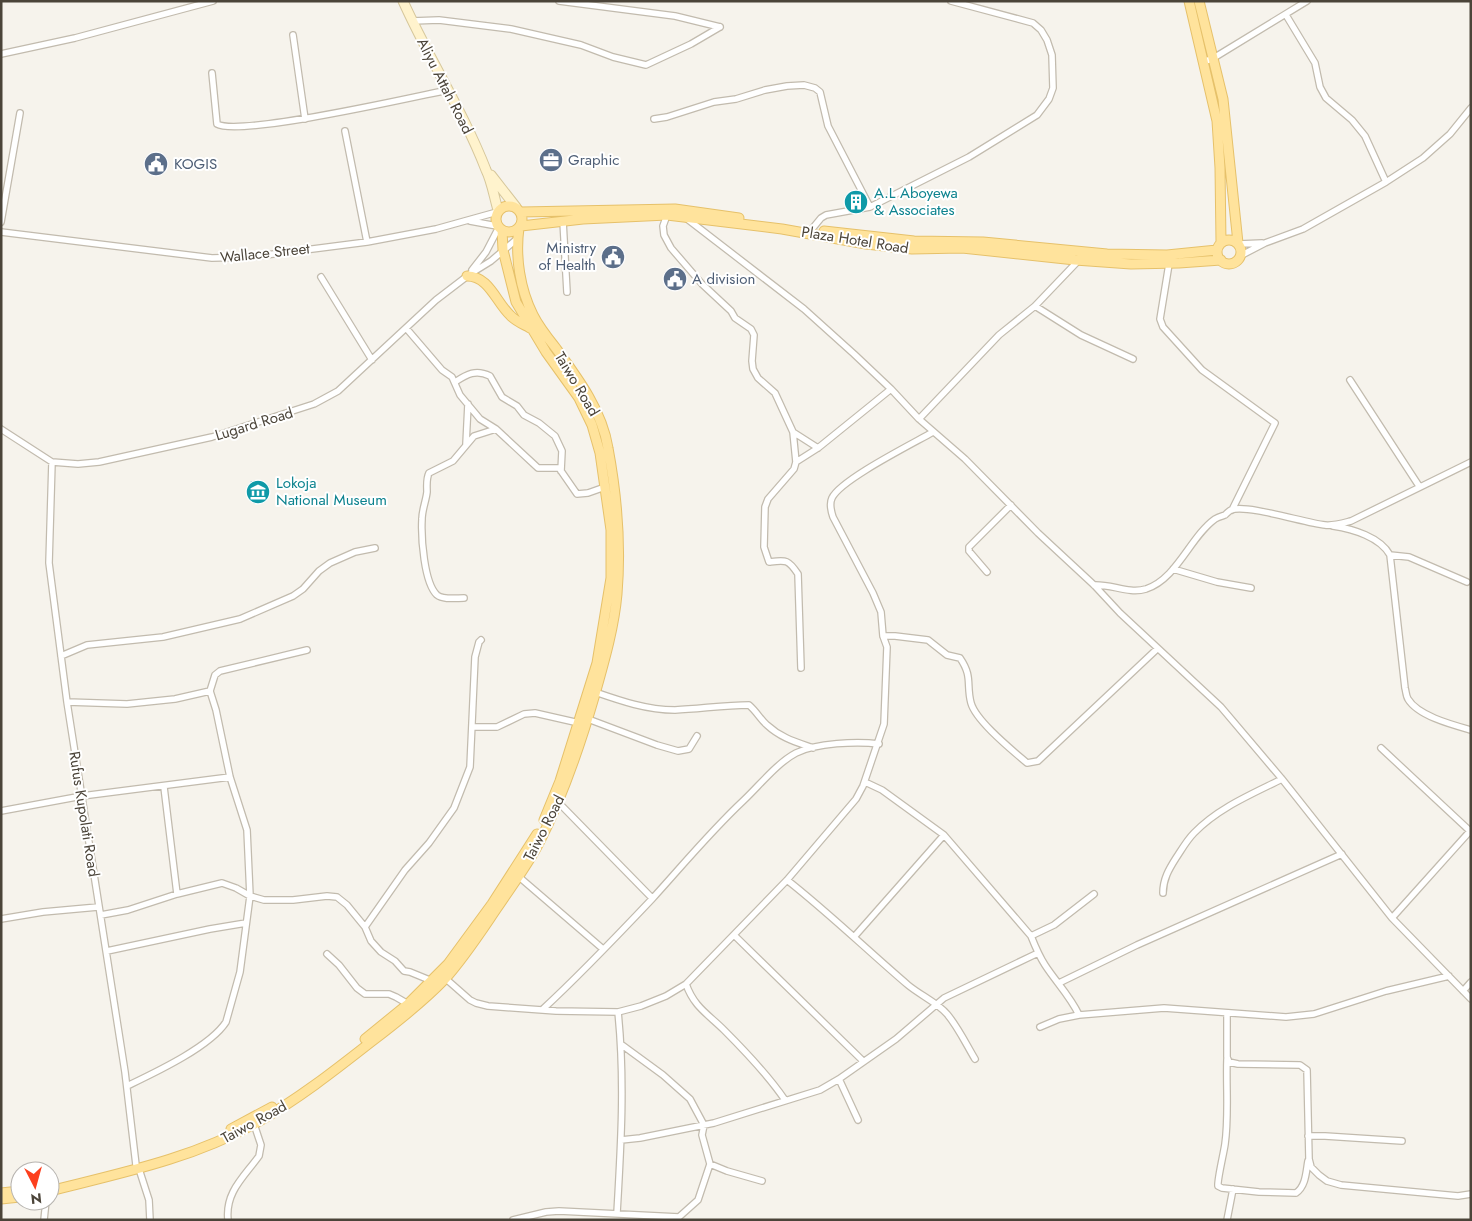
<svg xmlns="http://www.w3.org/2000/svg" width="1472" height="1221" font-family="Jost,sans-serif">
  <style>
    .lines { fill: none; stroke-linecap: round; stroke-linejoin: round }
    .street-casing { stroke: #c2bbae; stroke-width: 8 }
    .secondary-casing { stroke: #d6c79b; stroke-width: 11 }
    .primary-casing { stroke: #e6c16a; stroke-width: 11 }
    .street { stroke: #fff; stroke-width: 5.5 }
    .secondary { stroke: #fff3cd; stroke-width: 9 }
    .primary { stroke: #ffe39c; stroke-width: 9 }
    .labels { text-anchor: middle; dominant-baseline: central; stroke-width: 4; stroke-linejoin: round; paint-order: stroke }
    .street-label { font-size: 15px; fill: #4b4439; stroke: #fff }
    .service-label { font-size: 15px; fill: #4e5e75; stroke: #fff; text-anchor: start }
    .culture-label { font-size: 15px; fill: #0d838f; stroke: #fff; text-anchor: start }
  </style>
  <rect width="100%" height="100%" fill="#f6f3ec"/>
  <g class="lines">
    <g class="street-casing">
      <path id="street" d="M559 1 675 16 720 27
        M1286 15 1315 63 1320 87 1326 98 1352 120 1365 136 1386 182
        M412 21 439 20 511 29 581 45 613 57 646 65 691 44 720 27
        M293 35 305 119
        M1 54 75 38 213 1
        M1202 62 1212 59 1307 1
        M212 73 217 124C239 137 413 97 448 90
        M654 119 667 117 714 102 736 99 765 90 787 86 804 85 815 88 820 92 828 126 870 207
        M345 131 367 242
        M667 215 663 226 664 235 671 248 702 284 731 311 735 318 751 329 754 335 752 361 753 369 758 378 775 393 793 432 796 462 794 469 768 499 765 507 764 547 769 562C786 560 788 559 798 574L801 668
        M686 218 804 309 854 354 891 389 919 419 965 459 1038 533 1094 585 1120 613 1221 707 1282 779 1392 918 1471 999
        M470 221 497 226
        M563 221 567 292
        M1 222 20 113
        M812 229 821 218 826 215 870 207 969 157 1037 115 1049 99 1053 88 1052 55 1047 40 1041 30 1033 23 951 1
        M1 232 212 258 250 257 367 242 436 229 497 212
        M1239 244 1262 243
        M1240 256 1265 243 1303 229 1386 182 1423 158 1450 134 1471 108
        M1169 264 1160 319 1163 327 1202 370 1275 423 1232 510
        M472 270 486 252 499 227
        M321 277 372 360
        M1035 306 1081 335 1133 359
        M406 328 442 370 452 377 460 395 480 419 496 429 538 468H559L577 494 588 493 605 487
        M1350 380 1419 486
        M455 382C467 374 476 369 490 376L502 397 517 406 524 415 539 423 555 436 562 451 561 471
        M919 419 999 335 1035 306 1078 261
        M1 429 52 462 78 464 99 462 212 437 314 404 338 391 436 300 470 274 491 261 518 238
        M793 432 818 448
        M466 444 468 404
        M52 462 49 563 67 702 125 1072 136 1165
        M796 462 818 448 891 389
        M1333 526C1353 529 1380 537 1390 555L1405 688C1406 691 1406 696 1408 699 1418 716 1453 725 1471 730
        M1390 555 1409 557 1467 582
        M1173 569 1217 582 1251 588
        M987 572 969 551V547L1011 505
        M1094 585C1112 584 1128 594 1146 589 1177 579 1190 537 1215 519 1218 517 1222 516 1225 515 1227 513 1229 511 1231 510 1247 504 1305 523 1325 525 1333 526 1343 523 1351 521L1471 462
        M464 598C456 598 443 600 437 595 424 583 421 537 422 519 422 510 426 501 427 492 427 486 426 479 429 473L453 461 474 436 496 429
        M883 636H895L928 640 947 655 960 658C973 677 966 684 971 703 976 721 1012 750 1027 763L1038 761 1157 649
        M61 656 87 645 163 637 240 619 293 596 303 589 319 571 330 563 355 552 375 548
        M595 692C621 701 647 710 675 710 700 709 724 705 749 705 757 712 760 719 767 725 781 738 796 742 813 748
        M67 702 127 704 175 699 210 691 215 675 220 671 307 650
        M588 719 657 745 678 751 689 749 697 736
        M472 727H497L524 714 535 713 579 723
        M1381 748 1470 831
        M865 782 882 790 944 835 1031 936C1035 946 1039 956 1045 965 1056 982 1070 996 1079 1015
        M164 787 177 894
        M558 802 652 898
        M1 811 82 796 230 777
        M518 876 603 949
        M787 880C829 913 867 950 908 985 920 995 938 1003 947 1014 958 1027 966 1044 975 1059
        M1163 893C1163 879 1169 869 1176 858 1182 849 1187 840 1194 833 1218 808 1252 794 1282 779
        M101 915 128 910 177 894 222 883 236 888 250 896 264 900H293L327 896 337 897 347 905 365 927 371 941 381 952 395 961 404 971 410 972 432 981
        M1392 918 1471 830
        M1 919 43 912 98 907
        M365 927 405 870 429 843 454 808 470 767 475 657 479 642 481 640
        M734 935 863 1061
        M1031 936 1054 925 1094 894
        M854 937 944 835
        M107 951 210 929 246 923
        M327 954 339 965 357 988 365 994H389L396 997 408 1004
        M445 978 470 1000 476 1003 488 1006 556 1011 618 1012 641 1006 666 996 686 984 787 880 856 799 863 786 884 724 887 647 883 636 881 612 873 593 833 517C831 511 829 504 832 498 840 480 912 444 933 432
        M1059 983 1137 945 1342 854
        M686 984C694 1007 708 1014 724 1030 746 1052 768 1075 785 1100
        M1463 991 1471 982
        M543 1009C581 974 617 936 652 899 682 866 710 832 743 801 759 786 777 763 796 753 816 743 857 741 879 744
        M1227 1014V1057L1229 1062 1238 1064 1300 1065 1307 1070 1309 1159 1311 1167 1319 1175 1327 1181 1341 1185 1458 1196 1471 1194
        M1040 1027 1059 1019 1079 1015 1164 1008 1286 1017 1314 1014 1386 991 1449 976
        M622 1045 663 1075 690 1099 704 1125 702 1135 710 1164
        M1227 1059C1226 1087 1229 1116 1225 1144 1224 1152 1217 1181 1218 1186L1222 1188 1259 1192 1296 1193C1306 1186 1306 1172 1308 1161
        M839 1079 858 1120
        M127 1086C154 1073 210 1047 226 1022L240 972 250 896 247 830 230 777 216 710 210 691
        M1308 1136H1325L1402 1141
        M621 1140 640 1138 714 1123 820 1090 839 1079 896 1039 944 998 1038 953
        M139 1169 149 1200 150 1220
        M617 1213C621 1145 625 1080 618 1012
        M44 1220 46 1201
        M228 1220C225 1192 244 1177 259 1156L261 1145 254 1124
        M513 1220 546 1212 559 1211 679 1217 698 1200 710 1164 727 1171 762 1181
        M1227 1220 1233 1189"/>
    </g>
    <g class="secondary-casing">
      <path id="secondary" d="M403 1C429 59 463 111 486 170 492 182 494 197 498 210
        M491 175 516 207"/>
    </g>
    <g class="primary-casing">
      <path id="primary" d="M1189 1 1217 121 1220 168 1221 242
        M1199 1 1223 99 1238 243
        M496 219a13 13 0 1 1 26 0a13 13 0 1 1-26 0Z
        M521 212 675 209 739 218
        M521 226 583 219 667 215 782 229 866 244 912 249 962 248 1075 260 1131 264 1179 263 1221 260
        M502 230 503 250 516 302 546 352 579 398 592 425 600 453 611 530V578L597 663 560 781 544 820
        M824 231 914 241 983 242 1107 254 1167 255 1217 250
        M1217 252a12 12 0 1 1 24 0a12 12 0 1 1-24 0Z
        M467 276C489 276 496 302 510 315 515 321 523 324 530 328
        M365 1039 408 1004 448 964 492 904 537 834
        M231 1129 272 1107
        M50 1191C121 1173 191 1159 256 1123 297 1100 334 1071 371 1042 396 1023 422 1003 444 980 464 958 480 933 497 908 511 887 527 866 539 843 563 796 580 746 595 694 604 662 614 628 617 594 621 546 617 496 608 448 602 410 577 377 555 347 547 337 539 327 533 315 520 289 515 257 519 228
        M1 1193 20 1191
        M1 1199 20 1197"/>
    </g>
    <use href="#street" class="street"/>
    <use href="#secondary" class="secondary"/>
    <use href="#primary" class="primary"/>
  </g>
  <defs>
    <g id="office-disc" transform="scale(1.25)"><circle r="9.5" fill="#5c6f8a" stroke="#fff"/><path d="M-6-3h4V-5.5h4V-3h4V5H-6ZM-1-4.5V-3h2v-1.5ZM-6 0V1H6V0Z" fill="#fff"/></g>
    <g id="civic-disc" transform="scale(1.25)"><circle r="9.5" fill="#5c6f8a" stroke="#fff"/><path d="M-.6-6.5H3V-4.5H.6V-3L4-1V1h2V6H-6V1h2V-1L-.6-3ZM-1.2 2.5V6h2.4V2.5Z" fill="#fff"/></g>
    <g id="building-disc" transform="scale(1.25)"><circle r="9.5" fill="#0f9aa8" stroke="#fff"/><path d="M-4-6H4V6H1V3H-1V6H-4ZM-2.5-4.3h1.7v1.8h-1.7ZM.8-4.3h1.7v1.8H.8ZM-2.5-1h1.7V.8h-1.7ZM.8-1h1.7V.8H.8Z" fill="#fff"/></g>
    <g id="museum-disc" transform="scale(1.25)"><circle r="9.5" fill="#0f9aa8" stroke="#fff"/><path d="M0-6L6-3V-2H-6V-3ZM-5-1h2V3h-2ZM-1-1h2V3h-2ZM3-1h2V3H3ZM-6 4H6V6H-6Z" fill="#fff"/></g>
  </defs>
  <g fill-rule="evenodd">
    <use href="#office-disc" x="551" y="160"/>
    <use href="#civic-disc" x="156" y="164"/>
    <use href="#building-disc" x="856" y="202"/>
    <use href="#civic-disc" x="613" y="257"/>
    <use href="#civic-disc" x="675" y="279"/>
    <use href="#museum-disc" x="258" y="492"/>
  </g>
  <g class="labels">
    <g class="street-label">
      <text transform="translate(445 86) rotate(63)">Aliyu Attah Road</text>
      <text transform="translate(855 240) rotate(9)">Plaza Hotel Road</text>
      <text transform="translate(265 253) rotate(-6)">Wallace Street</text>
      <text transform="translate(577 384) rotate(59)">Taiwo Road</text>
      <text transform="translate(254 424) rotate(-17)">Lugard Road</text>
      <text transform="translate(84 814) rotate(81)">Rufus Kupolati Road</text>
      <text transform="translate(544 828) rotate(-63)">Taiwo Road</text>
      <text transform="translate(254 1122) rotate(-29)">Taiwo Road</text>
    </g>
    <g class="service-label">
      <text x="568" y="160">Graphic</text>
      <text x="174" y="164">KOGIS</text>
      <text x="596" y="248" text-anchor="end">Ministry<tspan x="596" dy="17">of Health</tspan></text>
      <text x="692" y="279">A division</text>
    </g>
    <g class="culture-label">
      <text x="874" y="193">A.L Aboyewa<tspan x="874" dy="17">&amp; Associates</tspan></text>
      <text x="276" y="483">Lokoja<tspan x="276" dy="17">National Museum</tspan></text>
    </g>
  </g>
  <rect width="1472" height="1221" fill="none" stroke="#4b4439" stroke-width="5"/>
  <g transform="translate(35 1186) rotate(174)"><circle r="24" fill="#ffffff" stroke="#b7b4b0"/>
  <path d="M0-4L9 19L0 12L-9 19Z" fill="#fc3f1d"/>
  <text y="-8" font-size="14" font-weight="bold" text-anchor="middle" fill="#4b4439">N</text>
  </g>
</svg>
